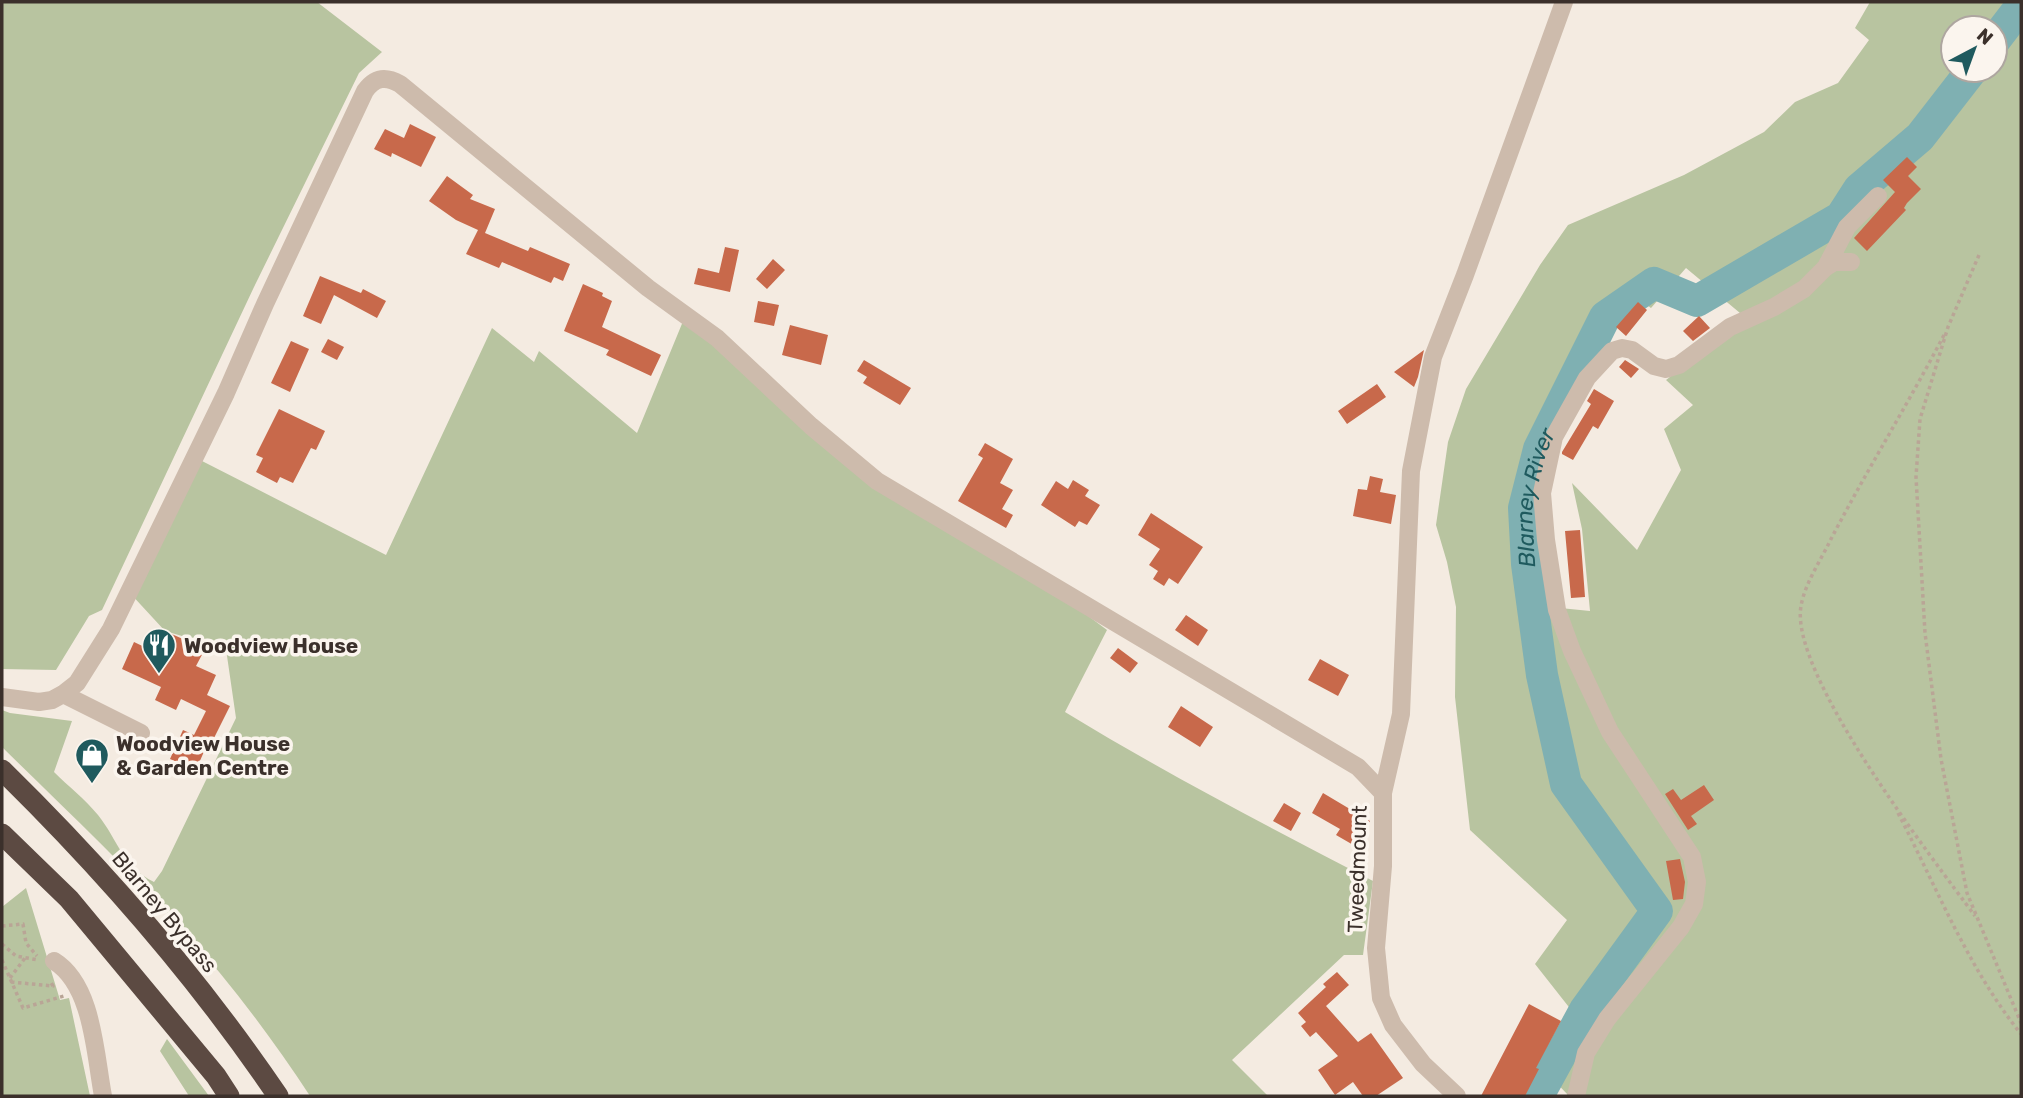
<svg xmlns="http://www.w3.org/2000/svg" width="2023" height="1098" font-family="Rubik,sans-serif">
  <style>
    .green { fill: #b8c4a0; fill-rule: evenodd }
    .lines { fill: none; stroke-linecap: round; stroke-linejoin: round }
    .river { stroke: #7fb0b2; stroke-width: 32 }
    .building { fill: #c8694b }
    .path { stroke: #b9a596; stroke-width: 3.5; stroke-dasharray: 3.5 3.5; stroke-linecap: butt }
    .minor { stroke: #cdbbac; stroke-width: 18 }
    .highway { stroke: #5c4a42; stroke-width: 21 }
    .labels { text-anchor: middle; dominant-baseline: central; stroke-width: 7; stroke-linejoin: round; paint-order: stroke }
    .poi-label { font-size: 21px; font-weight: bold; fill: #3b302b; stroke: #fbf5ee; text-anchor: start }
    .street-label { font-size: 21px; fill: #3b302b; stroke: #fbf5ee }
    .water-label { font-size: 23px; font-style: italic; fill: #1f5a5e; stroke: #fbf5ee }
  </style>
  <rect width="100%" height="100%" fill="#f4ebe1"/>
  <path class="green" d="M2 2H317L382 52 359 73 254 287 102 610 89 616 56 670 2 669Z
    M1870 2H2021V1096H1569L1543 1069 1572 1011 1535 964 1567 920 1470 830 1455 697 1456 607 1447 562 1436 525 1448 442 1466 389 1540 265 1568 225 1684 175 1764 132 1795 102 1838 83 1869 40 1855 28ZM1953 28H1995V70H1953ZM1686 268 1746 318 1666 380 1693 405 1664 429 1681 470 1637 550 1572 483 1582 529 1590 611 1550 607 1535 518 1543 449 1582 374 1637 298 1651 308Z
    M686 314 877 481 1023 567 1107 630 1065 712C1165 773 1269 827 1373 881L1363 955H1344L1232 1060 1268 1096H310C272 1038 229 981 183 930 126 866 63 807 2 747V710L10 713 72 721 54 772C68 786 85 799 98 815 118 840 122 866 154 882L162 871 236 718 226 649 165 631 129 592 202 461 386 555 492 328 534 362 539 351 637 433Z
    M26 888 60 1000 69 998 90 1096H2V907Z
    M167 1039 209 1096H189L160 1051Z"/>
  <g class="lines">
    <g class="river">
      <path d="M1995 40 2021 6"/>
      <path id="s1" d="M1538 1096 1585 1010 1657 911 1566 784 1542 675 1527 564 1524 508 1539 449 1605 317 1654 283 1697 301 1841 217 1859 189 1920 137 1972 70"/>
    </g>
  </g>
  <path class="building" d="M410 124 436 137 421 167 392 153 391 157 374 149 385 129 404 138Z
    M1907 157 1917 167 1908 176 1921 189 1907 203 1904 208 1906 210 1867 251 1854 238 1895 192 1883 180Z
    M447 176 473 195 470 199 495 209 485 233 528 251 530 247 570 264 563 281 554 277 551 283 502 262 499 268 466 254 478 230 456 220 429 201Z
    M725 247 739 250 730 292 694 284 698 268 719 273Z
    M773 259 785 270 767 289 756 279Z
    M320 276 361 293 363 289 386 301 377 318 334 295 321 324 303 316Z
    M583 284 603 293 602 296 612 301 602 327 661 355 651 376 606 355 609 350 564 331Z
    M758 301 779 305 774 326 754 322Z
    M1638 302 1647 310 1626 336 1616 327Z
    M1699 316 1710 328 1693 341 1683 331Z
    M790 325 828 335 821 365 782 355Z
    M328 339 344 347 337 360 321 352Z
    M291 341 309 349 290 392 271 383Z
    M1424 350 1418 377 1414 387 1394 372Z
    M864 360 911 388 900 405 863 383 867 377 857 371Z
    M1625 360 1639 369 1631 378 1619 367Z
    M1377 384 1386 397 1347 424 1338 411Z
    M1594 389 1614 401 1598 429 1593 426 1573 460 1562 454V452L1591 404 1587 401Z
    M279 409 325 431 316 450 311 448 293 483 280 477 277 483 256 472 263 458 256 455Z
    M985 443 1013 459 1000 483 1013 490 1002 509 1013 515 1006 528 958 501 983 458 978 455Z
    M1370 476 1383 479 1380 492 1396 495 1391 524 1353 516 1358 489 1367 490Z
    M1073 480 1089 490 1085 496 1100 505 1087 525 1079 521 1075 527 1041 505 1056 481 1068 489Z
    M1151 513 1203 547 1178 584 1169 578 1164 586 1153 579 1158 571 1149 565 1160 549 1138 535Z
    M1580 530 1585 597 1571 598 1565 531Z
    M1186 615 1208 630 1198 646 1175 630Z
    M165 631 205 649 196 666 216 675 207 695 230 706 212 742 209 740 196 770 170 759 183 730 194 735 206 711 181 699 176 710 155 700 161 687 122 669 134 642 155 652Z
    M1118 648 1138 663 1130 673 1110 658Z
    M1320 659 1349 675 1338 696 1308 680Z
    M1181 706 1213 727 1200 747 1168 727Z
    M1704 785 1714 800 1691 816 1697 824 1688 830 1665 794 1673 789 1681 800Z
    M1323 793 1370 821 1355 846 1336 835 1340 829 1312 813Z
    M1284 803 1301 813 1291 831 1273 821Z
    M1680 859 1685 882 1683 899 1673 900 1666 861Z
    M1337 972 1349 985 1326 1006 1358 1042 1371 1033 1403 1078 1376 1096H1363L1353 1082 1335 1095 1318 1070 1338 1056 1316 1032 1310 1037 1301 1026 1306 1022 1298 1013 1326 987 1323 984Z
    M1529 1004 1561 1021 1536 1068 1539 1069 1525 1096H1481Z"/>
  <g class="lines">
    <path class="path" d="M1979 255 1948 327 1920 419 1916 477 1925 633 1941 759 1967 893 2021 1023
      M1944 335C1908 404 1867 470 1831 539 1821 560 1805 583 1801 606 1789 674 1933 859 1975 916
      M1898 813C1937 888 1968 968 2021 1034
      M2 926 23 924 26 943 37 956
      M2 944 16 956 38 960
      M2 960 23 1008 64 996
      M10 978 25 958
      M11 982 53 986 50 981"/>
    <path class="minor" d="M1826 267 1834 262H1851
      M63 694 141 733
      M2 697 39 702 52 700 63 694 77 683 111 629 226 393 265 304 365 91C375 77 386 76 400 84L648 288 717 338 811 426 877 481 1358 767 1383 793
      M54 961C93 985 95 1054 103 1096
      M1457 1096 1423 1064 1393 1025 1381 998 1376 948 1383 866V793L1401 714 1411 471 1433 357 1465 275 1564 2
      M1576 1096 1586 1053 1607 1019 1681 927 1694 904 1697 882 1692 857 1610 732 1572 651 1557 610 1546 540 1542 493 1554 437 1587 378 1612 351 1622 348 1632 350 1654 366 1666 369 1679 365 1730 327 1774 307 1804 289 1826 267 1847 227 1878 196"/>
    <path class="highway" d="M2 770C103 869 198 978 278 1096
      M2 834 69 899 216 1076 229 1096"/>
  </g>
  <defs>
    <g id="restaurant-pin" transform="scale(1.75)"><path d="M0 17L-7.5 6A9.5 9.5 0 1 1 7.5 6Z" fill="#1f5a5e" stroke="#fbf5ee"/><path d="M-5-6h1v4h1v-4h1v4h1v-4h1v5L-1.5 .5V6h-2V.5L-5-1ZM5-6V6H3V1.5H1.5Q1.5-4 5-6Z" fill="#fff"/></g>
    <g id="shop-pin" transform="scale(1.75)"><path d="M0 17L-7.5 6A9.5 9.5 0 1 1 7.5 6Z" fill="#1f5a5e" stroke="#fbf5ee"/><path d="M-5-2.5h2.3a2.7 3.5 0 0 1 5.4 0H5L5.5 6h-11ZM-1.5-2.5h3a1.5 2.3 0 0 0-3 0Z" fill="#fff"/></g>
  </defs>
  <g fill-rule="evenodd">
    <use href="#restaurant-pin" x="159" y="645"/>
    <use href="#shop-pin" x="92" y="755"/>
  </g>
  <g class="labels">
    <g class="poi-label">
      <text x="184" y="645">Woodview House</text>
      <text x="116" y="743">Woodview House<tspan x="116" dy="24">&amp; Garden Centre</tspan></text>
    </g>
    <g class="street-label">
      <text transform="translate(1357 869) rotate(-88)">Tweedmount</text>
      <text transform="translate(165 912) rotate(50)">Blarney Bypass</text>
    </g>
    <g class="water-label">
      <text stroke="none"><textPath href="#s1" startOffset="668">Blarney River</textPath></text>
    </g>
  </g>
  <rect width="2023" height="1098" fill="none" stroke="#3b302b" stroke-width="7"/>
  <g transform="translate(1974 49) rotate(41)"><circle r="33" fill="#fbf5ee" stroke="#aea6a0" stroke-width="2"/>
  <path d="M0-5L12 26L0 18L-12 26Z" fill="#1f5a5e"/>
  <text y="-10" font-size="19" font-weight="bold" text-anchor="middle" fill="#3b302b">N</text>
  </g>
</svg>
